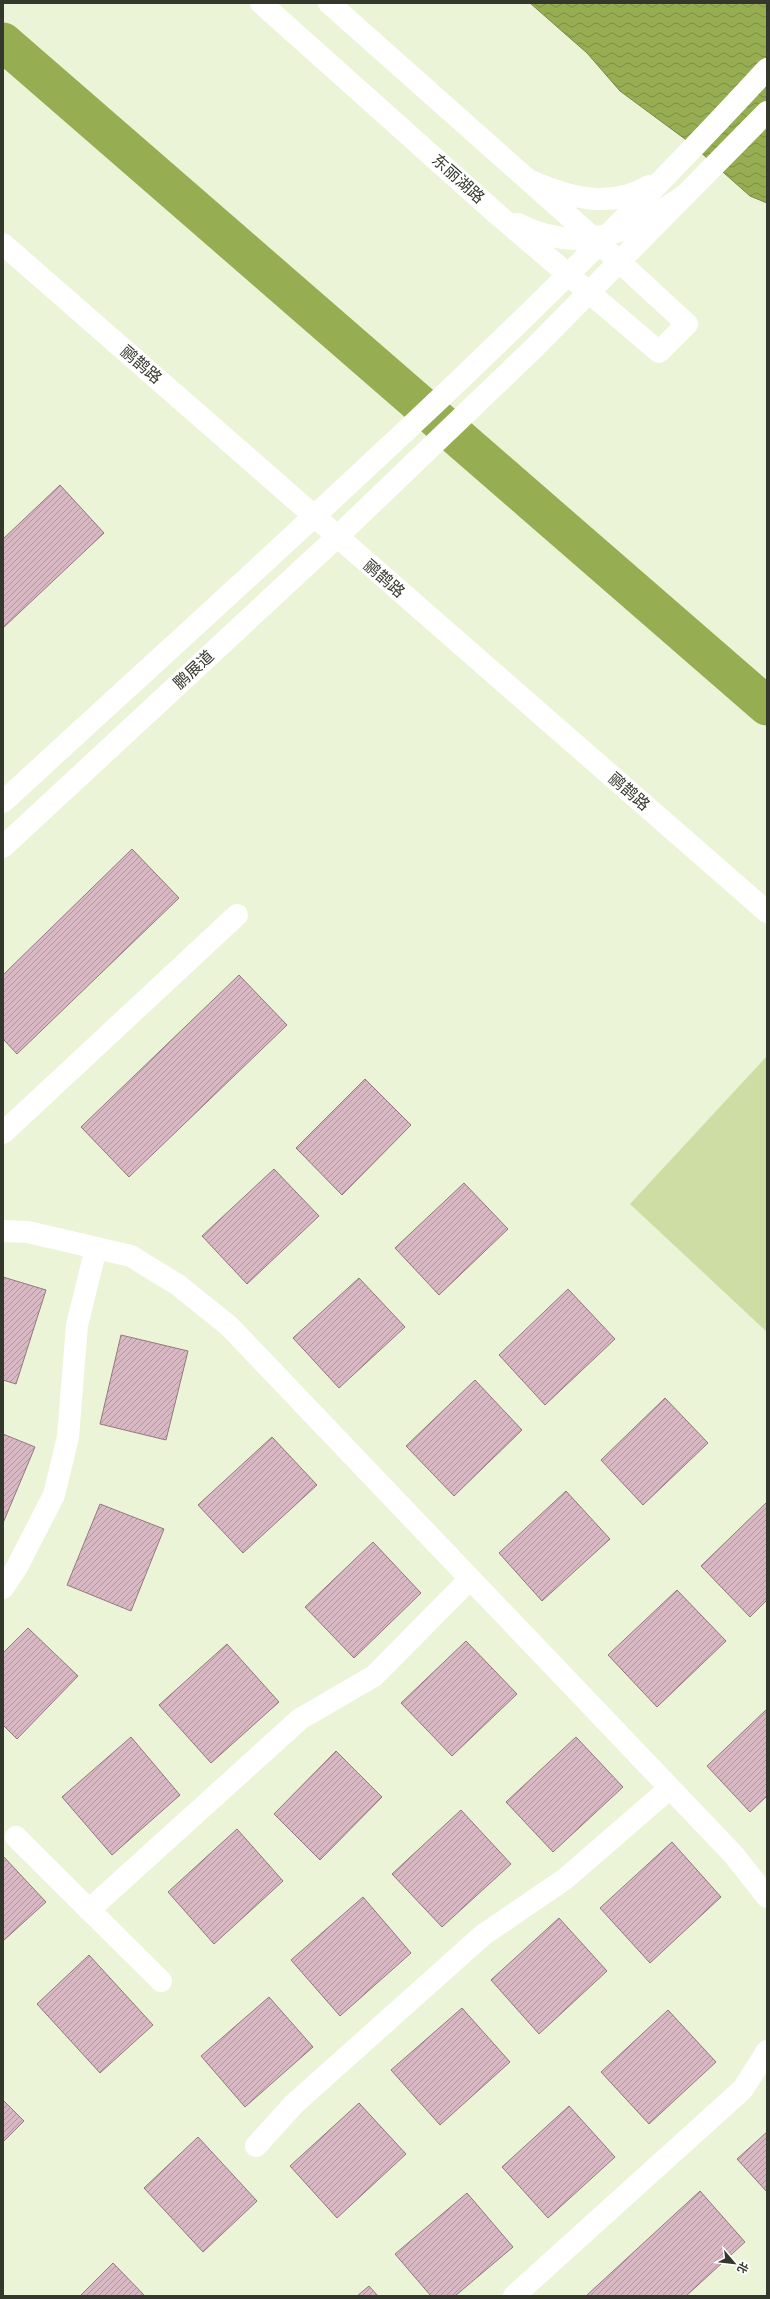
<svg xmlns="http://www.w3.org/2000/svg" width="770" height="2299" font-family="'Alegreya Sans','Noto Sans SC',sans-serif">
  <style>
    .pitch { fill: #cddda4 }
    .water { fill: url(#water-waves); stroke: #798a47 }
    .lines { fill: none; stroke-linecap: round; stroke-linejoin: round }
    .canal { stroke: #97ad52; stroke-width: 39 }
    .building { fill: url(#building-hatch); stroke: #957882 }
    .minor { stroke: #fff; stroke-width: 22 }
    .major { stroke: #fff; stroke-width: 22 }
    .labels { text-anchor: middle; dominant-baseline: central; stroke-width: 3; stroke-linejoin: round; paint-order: stroke }
    .street-label { font-size: 16px; fill: #34372c; stroke: #fff }
  </style>
  <defs>
    <pattern id="water-waves" width="16" height="10" patternUnits="userSpaceOnUse"><rect width="16" height="10" fill="#97ad52"/><path d="M0 5q4-4 8 0t8 0" fill="none" stroke="#7c8e44"/></pattern>
    <pattern id="building-hatch" width="6" height="6" patternUnits="userSpaceOnUse"><rect width="6" height="6" fill="#d8b8c3"/><path d="M-1 1l2-2M0 6l6-6M5 7l2-2" fill="none" stroke="#b0969f"/></pattern>
  </defs>
  <rect width="100%" height="100%" fill="#ebf4d6"/>
  <path class="pitch" d="M767 1056V1332L630 1204Z"/>
  <path class="water" d="M530 3H767V203L750 196 689 142 620 91 587 53Z"/>
  <g class="lines">
    <path class="canal" d="M3 42 767 706"/>
  </g>
  <path class="building" d="M60 485 104 533 3 628V539Z
    M132 849 179 898 17 1054 3 1039V975Z
    M239 975 287 1025 129 1177 81 1127Z
    M365 1079 411 1125 342 1195 296 1148Z
    M274 1169 319 1216 247 1284 202 1236Z
    M464 1183 508 1229 439 1295 395 1248Z
    M3 1277 46 1290 16 1384 3 1380Z
    M359 1278 405 1327 339 1388 293 1338Z
    M568 1289 615 1339 545 1405 499 1355Z
    M121 1335 188 1351 166 1440 100 1424Z
    M475 1380 522 1430 454 1496 406 1446Z
    M665 1398 708 1443 643 1505 601 1460Z
    M3 1434 35 1447 3 1523Z
    M272 1437 317 1485 243 1553 198 1505Z
    M566 1491 610 1539 542 1601 499 1553Z
    M767 1502V1600L750 1617 701 1566Z
    M100 1504 164 1529 131 1611 67 1585Z
    M373 1542 421 1593 354 1658 305 1607Z
    M677 1590 726 1641 657 1707 608 1655Z
    M28 1628 78 1676 17 1739 3 1725V1653Z
    M466 1641 517 1694 452 1756 401 1703Z
    M227 1644 279 1702 211 1763 159 1705Z
    M767 1709V1796L750 1812 707 1766Z
    M131 1737 180 1795 112 1855 62 1797Z
    M576 1737 623 1787 553 1852 506 1802Z
    M336 1751 382 1797 320 1860 274 1814Z
    M461 1810 511 1864 442 1927 392 1874Z
    M237 1829 283 1881 214 1944 168 1892Z
    M672 1842 721 1897 650 1963 600 1908Z
    M3 1856 46 1902 3 1941Z
    M363 1897 411 1953 340 2016 291 1960Z
    M559 1918 607 1971 539 2034 491 1980Z
    M89 1955 153 2025 100 2073 37 2004Z
    M269 1997 313 2047 245 2107 201 2056Z
    M462 2008 510 2062 440 2125 391 2070Z
    M668 2010 716 2062 649 2124 601 2072Z
    M3 2100 24 2121 3 2142Z
    M359 2103 406 2154 337 2218 290 2166Z
    M569 2106 615 2157 548 2218 502 2167Z
    M767 2132V2192L737 2159Z
    M198 2137 257 2201 203 2252 144 2188Z
    M700 2191 745 2242 686 2296H586Z
    M467 2193 513 2247 455 2296H431L395 2254Z
    M113 2263 145 2296H80Z
    M369 2286 378 2296H357Z"/>
  <g class="lines">
    <path class="minor" d="M531 181C570 198 611 209 649 186
      M3 244 767 912
      M3 802C262 563 528 329 767 69
      M3 847 337 537 535 347 767 112
      M3 1133 237 915
      M3 1231 28 1232 131 1256 178 1285 229 1326 733 1854 767 1897
      M3 1588 17 1567 54 1495 68 1437 77 1325 96 1248
      M16 1837 161 1981
      M89 1910 300 1719 374 1676 470 1579
      M256 2146 294 2104 483 1935 565 1879 670 1788
      M514 2296 743 2089 767 2051"/>
    <path class="major" d="M261 3 497 214 659 352 687 324 599 243 329 3
      M518 224C580 256 632 232 685 195"/>
  </g>
  <g class="labels">
    <g class="street-label">
      <text transform="translate(458 179) rotate(42)">东丽湖路</text>
      <text transform="translate(141 365) rotate(41)">鹂鹊路</text>
      <text transform="translate(384 579) rotate(41)">鹂鹊路</text>
      <text transform="translate(194 670) rotate(-43)">鹏展道</text>
      <text transform="translate(629 792) rotate(41)">鹂鹊路</text>
    </g>
  </g>
  <rect width="770" height="2299" fill="none" stroke="#34372c" stroke-width="8"/>
  <g transform="translate(734 2263) rotate(118)" stroke="#ffffff" stroke-width="3" paint-order="stroke">
  <path d="M0-3L7 15L0 10L-7 15Z" fill="#34372c"/>
  <text y="-6" font-size="11" font-weight="bold" text-anchor="middle" fill="#34372c">北</text>
  </g>
</svg>
